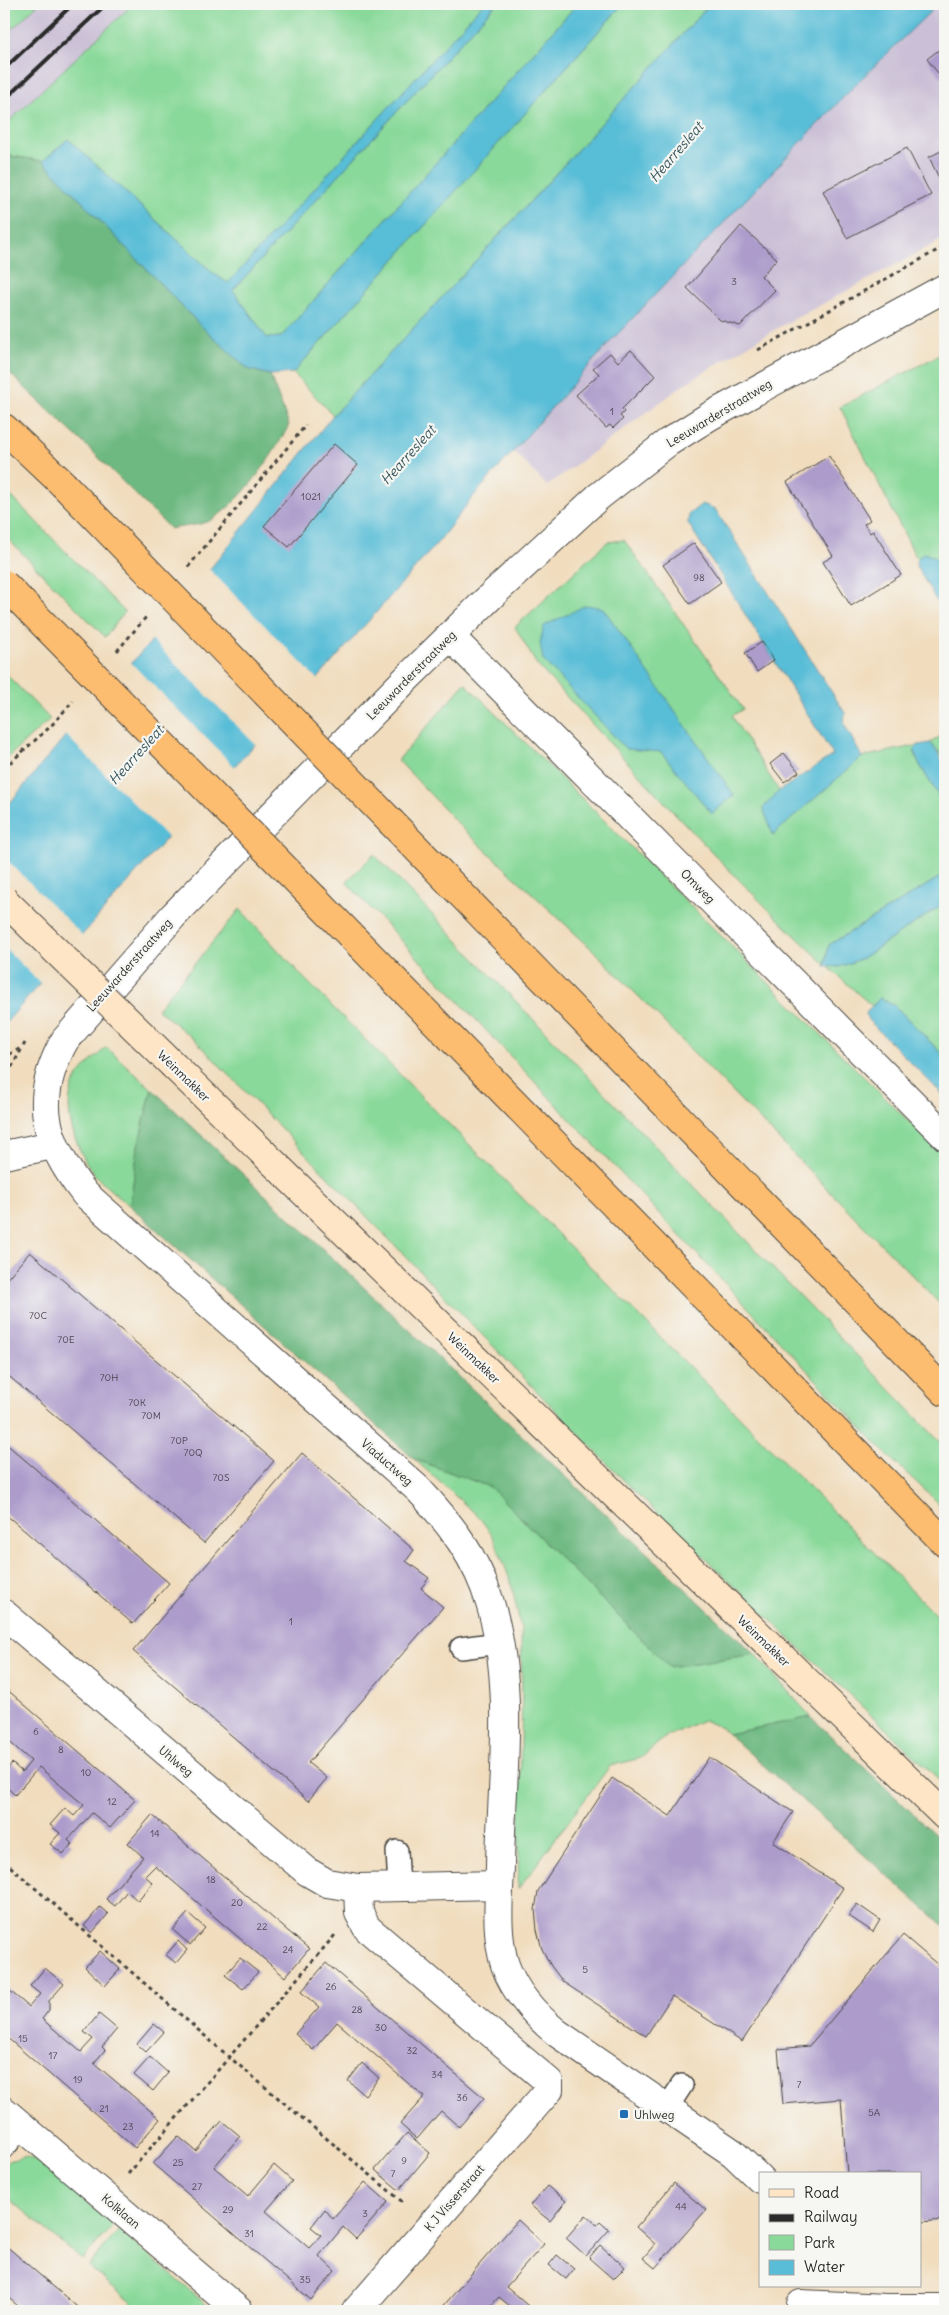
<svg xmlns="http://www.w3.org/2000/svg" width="949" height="2315" font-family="Delius,sans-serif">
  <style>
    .industrial { fill: #cabfd6 }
    .green { fill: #89d99a; stroke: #5a8262; fill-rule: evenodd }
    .forest { fill: #6eb982; stroke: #4c7256 }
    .water { fill: #59bdd7; stroke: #427481 }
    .pier { fill: #f1ddbe }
    .building { fill: #ac9bcb }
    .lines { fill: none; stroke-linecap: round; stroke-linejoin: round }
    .service-casing { stroke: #494641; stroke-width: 24 }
    .minor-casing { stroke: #494641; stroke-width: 30 }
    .tertiary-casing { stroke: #494641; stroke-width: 30 }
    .secondary-casing { stroke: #494641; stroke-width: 30 }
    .motorway-casing { stroke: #494641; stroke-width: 30 }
    .path { stroke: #494641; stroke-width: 3; stroke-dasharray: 4 4; stroke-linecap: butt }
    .service { stroke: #fff; stroke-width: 21 }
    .minor { stroke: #fff; stroke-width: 28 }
    .tertiary { stroke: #fff; stroke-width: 28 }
    .secondary { stroke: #fee5c5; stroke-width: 28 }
    .motorway { stroke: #fcbd6f; stroke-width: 28 }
    .rail { stroke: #2b2b2b; stroke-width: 4 }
    .secondary-bridge-casing { stroke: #494641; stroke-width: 30; stroke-linecap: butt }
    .motorway-bridge-casing { stroke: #494641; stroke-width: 30; stroke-linecap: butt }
    .secondary-bridge { stroke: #fee5c5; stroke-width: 28 }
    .motorway-bridge { stroke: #fcbd6f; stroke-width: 28 }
    .poi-dot { fill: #1f6fb2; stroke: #f6f6f2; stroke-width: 2 }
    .labels { text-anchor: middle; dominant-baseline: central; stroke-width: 4.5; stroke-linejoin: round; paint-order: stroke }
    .number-label { font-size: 10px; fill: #4b4753 }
    .street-label { font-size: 12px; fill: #2b2b2b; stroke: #f6f6f2 }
    .poi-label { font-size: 12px; fill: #2b2b2b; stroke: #f6f6f2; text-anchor: start }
    .water-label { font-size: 14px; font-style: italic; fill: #39575f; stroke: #f6f6f2 }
  </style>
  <rect width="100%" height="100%" fill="#f6f6f2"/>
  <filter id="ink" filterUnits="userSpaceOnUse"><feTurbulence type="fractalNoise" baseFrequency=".02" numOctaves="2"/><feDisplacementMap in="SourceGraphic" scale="10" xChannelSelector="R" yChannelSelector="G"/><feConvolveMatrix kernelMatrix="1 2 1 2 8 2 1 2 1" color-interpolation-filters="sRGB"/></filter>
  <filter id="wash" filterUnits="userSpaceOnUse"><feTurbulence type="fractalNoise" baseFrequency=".0096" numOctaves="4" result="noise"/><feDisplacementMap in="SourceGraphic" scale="20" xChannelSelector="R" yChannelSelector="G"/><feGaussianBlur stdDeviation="1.12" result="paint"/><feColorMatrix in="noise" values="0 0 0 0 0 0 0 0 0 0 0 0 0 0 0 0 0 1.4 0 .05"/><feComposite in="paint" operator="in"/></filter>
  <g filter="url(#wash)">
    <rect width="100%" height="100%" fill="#f1ddbe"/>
    <path class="industrial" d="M38 4H133L4 126V37Z
      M892 4H945V238L774 330 686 383 547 486 500 437Z"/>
    <path class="green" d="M4 4H38L4 37Z
      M133 4H483L228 284 213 273 68 139 43 161 4 155V126Z
      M496 4H577L281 337 267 338 233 290Z
      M623 4H710L541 190 333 415 293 373Z
      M945 352V568L934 557 924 553 917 559 840 407Z
      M4 489 125 612 105 637 4 535Z
      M624 540 743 709 732 716 779 791 763 808 773 834 862 757 919 745 915 750 917 760 945 807V874L829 945 825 965 839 967 861 959 945 903V1057L895 1006 880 998 872 1006C752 902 646 781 537 665L515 627 607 542ZM661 751 734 796 712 813Z
      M4 672 50 719 4 761Z
      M465 683 945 1157V1309L596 953 462 828 398 760Z
      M945 733V761L937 749 930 743Z
      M374 854 945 1447V1509L887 1455 346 882Z
      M240 909 304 978 945 1624V1785L636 1493 197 1042 157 1009Z
      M106 1047 152 1089 138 1146 130 1206C114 1193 96 1180 86 1162 73 1139 62 1106 75 1081 81 1069 97 1057 106 1047Z
      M414 1459 490 1487 669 1667 755 1654 811 1717 728 1734 720 1727 703 1720 664 1738 641 1758 610 1766 518 1889 522 1697 521 1629 511 1582 493 1536 479 1517Z
      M24 2157 37 2160 113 2225 82 2260 4 2194V2165L8 2161Z
      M119 2230 214 2311H141L88 2266Z"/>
    <path class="forest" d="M4 155 43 161 200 325 248 369 270 375 289 425C272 457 243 501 211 520 200 526 182 526 170 529L94 453 4 368Z
      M152 1089 755 1654 669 1667 490 1487 414 1459 130 1206 138 1146Z
      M811 1717 945 1844V1927L728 1734Z"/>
    <path class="water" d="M483 4H496L233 290 267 338 281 337 577 4H623L293 373 270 375 248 369 200 325 43 161 68 139 213 273 228 283Z
      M710 4H938L860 80 610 342 472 498 439 541 313 684 178 825 4 1025V810L76 723 158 634 333 415 541 190Z
      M702 504 715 509 845 713 844 724 862 757 773 835 763 808 779 791 833 755 688 523 689 514Z
      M924 553 934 557 945 568V616L916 565 917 559Z
      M586 605 603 608 734 795 712 814 661 752 626 749 543 660 540 643 544 626Z
      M930 743C949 761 945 782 945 807L917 760 914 750 919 745Z
      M945 874V903L861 959 839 967 825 966 829 945Z
      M880 998 895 1006 945 1057V1097L868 1020 866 1013Z"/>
    <path class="pier" d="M207 567 319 681 258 747 150 638Z
      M129 661 237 769 169 839 64 733Z
      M4 857 84 937 42 985 4 947Z"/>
    <g id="blocks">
      <path class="building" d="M945 45V82L927 59Z
        M907 148 931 195 847 238 823 191Z
        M945 149V191L929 157Z
        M741 226 777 259 761 276 775 290 740 326 720 320 687 288Z
        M631 350 655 376 622 409 624 412 620 416 623 419 613 428 610 425 606 428 576 395 599 374 593 368 610 353 618 362Z
        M334 444 358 465 289 547 264 526Z
        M829 456 870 520 864 524 870 533 873 531 901 575 851 606 823 562 833 556 787 482Z
        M694 543 721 582 690 604 663 565Z
        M762 642 774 660 757 672 745 653Z
        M784 753 799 772 784 782 770 764Z
        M30 1252 274 1461 204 1543 4 1372V1282Z
        M4 1442 169 1583 133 1624 4 1513Z
        M302 1453 414 1550 406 1561 429 1578 421 1588 443 1607 308 1763 327 1778 308 1801 133 1651Z
        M4 1687 135 1800 110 1828 92 1813 68 1840 72 1844 63 1854 50 1844 60 1833 50 1825 65 1808 74 1816 84 1805 39 1767 15 1795 4 1785V1773L12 1763 22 1772 31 1761 4 1737Z
        M709 1757 793 1812 773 1842 843 1888 742 2042 672 1996 646 2036 563 1982 551 1966 542 1949 537 1930 535 1910 538 1891 612 1778 670 1816Z
        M152 1815 309 1949 285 1977 155 1866 145 1876 153 1883 138 1901 127 1891 115 1906 106 1899 143 1857 128 1843Z
        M857 1904 880 1920 873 1932 849 1916Z
        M100 1907 108 1914 92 1933 84 1926Z
        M188 1913 205 1928 190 1945 173 1930Z
        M903 1935 945 1971V2220L920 2222V2174H847L841 2099 783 2104 778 2049 809 2046Z
        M178 1941 187 1950 176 1963 166 1955Z
        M100 1951 120 1969 105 1986 85 1967Z
        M240 1958 258 1972 243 1989 225 1975Z
        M326 1963 484 2098 459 2127 441 2111 417 2139 409 2132 400 2124 424 2097 337 2022 313 2050 295 2034 319 2007 301 1992Z
        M45 1968 64 1984 49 2001V2010L42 2019 81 2052 93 2039 84 2032 99 2014 117 2029 102 2047 105 2050 94 2063 160 2119 135 2148 4 2035V1986L29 2007 40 1994 30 1986Z
        M154 2024 164 2032 146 2052 137 2044Z
        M150 2057 168 2073 153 2091 134 2075Z
        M362 2063 379 2078 365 2095 348 2081Z
        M222 2121 240 2136 214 2167 248 2196 274 2165 292 2181 266 2211 309 2248 321 2235 311 2227 325 2209 333 2219 365 2182 388 2202 356 2239 343 2227 319 2256 335 2271 311 2300 153 2164 178 2136 196 2151Z
        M407 2133 430 2153 399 2190 375 2170Z
        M674 2183 706 2210 655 2268 643 2258 655 2244 636 2227Z
        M547 2186 566 2201 550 2221 530 2205Z
        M586 2215 597 2225 600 2222 609 2230 586 2256 566 2238Z
        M518 2220 544 2244 506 2287 534 2311H507L511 2307 499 2297 486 2311H439Z
        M4 2244 34 2270 82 2311H24L4 2294Z
        M600 2245 625 2267 613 2279 589 2258Z
        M557 2255 574 2269 566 2279 549 2265Z"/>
    </g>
  </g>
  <g filter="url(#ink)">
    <use href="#blocks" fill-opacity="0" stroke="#494641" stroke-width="1"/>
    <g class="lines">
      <g class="service-casing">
        <path id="service" d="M461 1648 499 1643
          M397 1851 399 1887
          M667 2108 682 2085
          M4 2148 22 2126"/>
      </g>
      <g class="minor-casing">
        <path id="minor" d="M450 636 945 1136
          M4 1155 53 1145
          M4 1614 308 1872 327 1883 358 1888 359 1913 367 1928 549 2082V2090L356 2311
          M358 1888 499 1885
          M4 2111 239 2311"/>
      </g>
      <g class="tertiary-casing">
        <path id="tertiary" d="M760 2179 733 2153 557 2033C535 2015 515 1993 505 1965 495 1934 499 1898 500 1867 501 1780 516 1687 490 1603 477 1558 450 1523 418 1489L85 1194C45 1143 31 1100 65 1040L173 916 401 684 494 593 598 497 667 443 710 416 945 288
          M801 2304 886 2308H945"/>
      </g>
      <g class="secondary-casing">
        <path id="secondary" d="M174 1066 945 1816"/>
      </g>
      <g class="motorway-casing">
        <path id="motorway" d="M4 428 63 484
          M392 823 945 1392
          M315 899 945 1543"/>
      </g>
      <path class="path" d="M758 350 945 246
        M188 567 306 425
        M117 651 147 616
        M4 768 50 727 73 701
        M4 1061 10 1054 21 1048
        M4 1090 10 1070 25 1043
        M4 1861 228 2056 405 2204
        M128 2174 335 1935"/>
      <use href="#service" class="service"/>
      <use href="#minor" class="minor"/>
      <use href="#tertiary" class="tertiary"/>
      <use href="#secondary" class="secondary"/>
      <use href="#motorway" class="motorway"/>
      <path class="rail" d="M4 69 73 4
        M4 100 106 4"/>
      <g class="secondary-bridge-casing">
        <path id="secondary-bridge" d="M4 900 174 1066"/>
      </g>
      <g class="motorway-bridge-casing">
        <path id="motorway-bridge" d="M63 484 392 823
          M4 584 315 899"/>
      </g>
      <use href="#secondary-bridge" class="secondary-bridge"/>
      <use href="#motorway-bridge" class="motorway-bridge"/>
    </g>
  </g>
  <rect class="poi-dot" x="619" y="2109" width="10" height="10" rx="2.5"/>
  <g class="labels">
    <g class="number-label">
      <text x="734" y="281">3</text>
      <text x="612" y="411">1</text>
      <text x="311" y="496">1021</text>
      <text x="699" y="577">98</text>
      <text x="38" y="1315">70C</text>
      <text x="66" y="1339">70E</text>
      <text x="109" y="1377">70H</text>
      <text x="137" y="1402">70K</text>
      <text x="151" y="1415">70M</text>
      <text x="179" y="1440">70P</text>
      <text x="193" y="1452">70Q</text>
      <text x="221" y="1477">70S</text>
      <text x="291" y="1621">1</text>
      <text x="36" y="1731">6</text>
      <text x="61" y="1749">8</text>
      <text x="86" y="1772">10</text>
      <text x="112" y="1801">12</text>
      <text x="155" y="1833">14</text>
      <text x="211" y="1879">18</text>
      <text x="237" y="1902">20</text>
      <text x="262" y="1926">22</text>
      <text x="288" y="1949">24</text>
      <text x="585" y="1969">5</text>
      <text x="331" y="1986">26</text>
      <text x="357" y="2009">28</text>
      <text x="381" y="2027">30</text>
      <text x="23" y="2038">15</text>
      <text x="412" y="2050">32</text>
      <text x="53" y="2055">17</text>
      <text x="437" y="2074">34</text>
      <text x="78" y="2079">19</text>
      <text x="799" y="2084">7</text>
      <text x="462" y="2097">36</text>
      <text x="104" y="2108">21</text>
      <text x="874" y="2112">5A</text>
      <text x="128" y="2126">23</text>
      <text x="404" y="2160">9</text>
      <text x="178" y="2162">25</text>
      <text x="393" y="2173">7</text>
      <text x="197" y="2186">27</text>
      <text x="681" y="2206">44</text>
      <text x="228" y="2209">29</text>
      <text x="365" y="2213">3</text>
      <text x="249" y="2233">31</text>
      <text x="305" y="2279">35</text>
    </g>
    <g class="street-label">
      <text transform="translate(719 413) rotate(-31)">Leeuwarderstraatweg</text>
      <text transform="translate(411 675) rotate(-45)">Leeuwarderstraatweg</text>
      <text transform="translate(698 886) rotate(45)">Omweg</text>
      <text transform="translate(129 965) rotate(-48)">Leeuwarderstraatweg</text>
      <text transform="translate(184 1076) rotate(44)">Weinmakker</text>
      <text transform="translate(474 1358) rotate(44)">Weinmakker</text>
      <text transform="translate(387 1462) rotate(41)">Viaductweg</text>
      <text transform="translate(764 1641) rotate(44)">Weinmakker</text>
      <text transform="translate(176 1761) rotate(40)">Uhlweg</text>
      <text transform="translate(454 2198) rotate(-49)">K J Visserstraat</text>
      <text transform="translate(121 2211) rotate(40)">Kolklaan</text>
    </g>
    <g class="poi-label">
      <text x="634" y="2114">Uhlweg</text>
    </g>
    <g class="water-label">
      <text transform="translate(676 152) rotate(-49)">Hearresleat</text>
      <text transform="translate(408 455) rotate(-48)">Hearresleat</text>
      <text transform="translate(136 755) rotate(-48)">Hearresleat</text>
    </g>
  </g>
  <rect width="949" height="2315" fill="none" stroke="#f6f6f2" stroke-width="20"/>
  <rect x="759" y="2172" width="162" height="115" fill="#f6f6f2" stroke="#a5a5a2"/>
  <rect x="769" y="2189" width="25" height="8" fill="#fee5c5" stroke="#a5a5a2"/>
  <text x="804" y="2198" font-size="15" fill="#2b2b2b">Road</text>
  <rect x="769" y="2214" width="25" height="8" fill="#2b2b2b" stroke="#a5a5a2"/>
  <text x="804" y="2222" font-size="15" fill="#2b2b2b">Railway</text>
  <rect x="769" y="2235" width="25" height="15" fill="#89d99a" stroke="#a5a5a2"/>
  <text x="804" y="2248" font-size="15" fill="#2b2b2b">Park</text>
  <rect x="769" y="2260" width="25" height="15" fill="#59bdd7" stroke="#a5a5a2"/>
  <text x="804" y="2272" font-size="15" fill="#2b2b2b">Water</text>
</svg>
